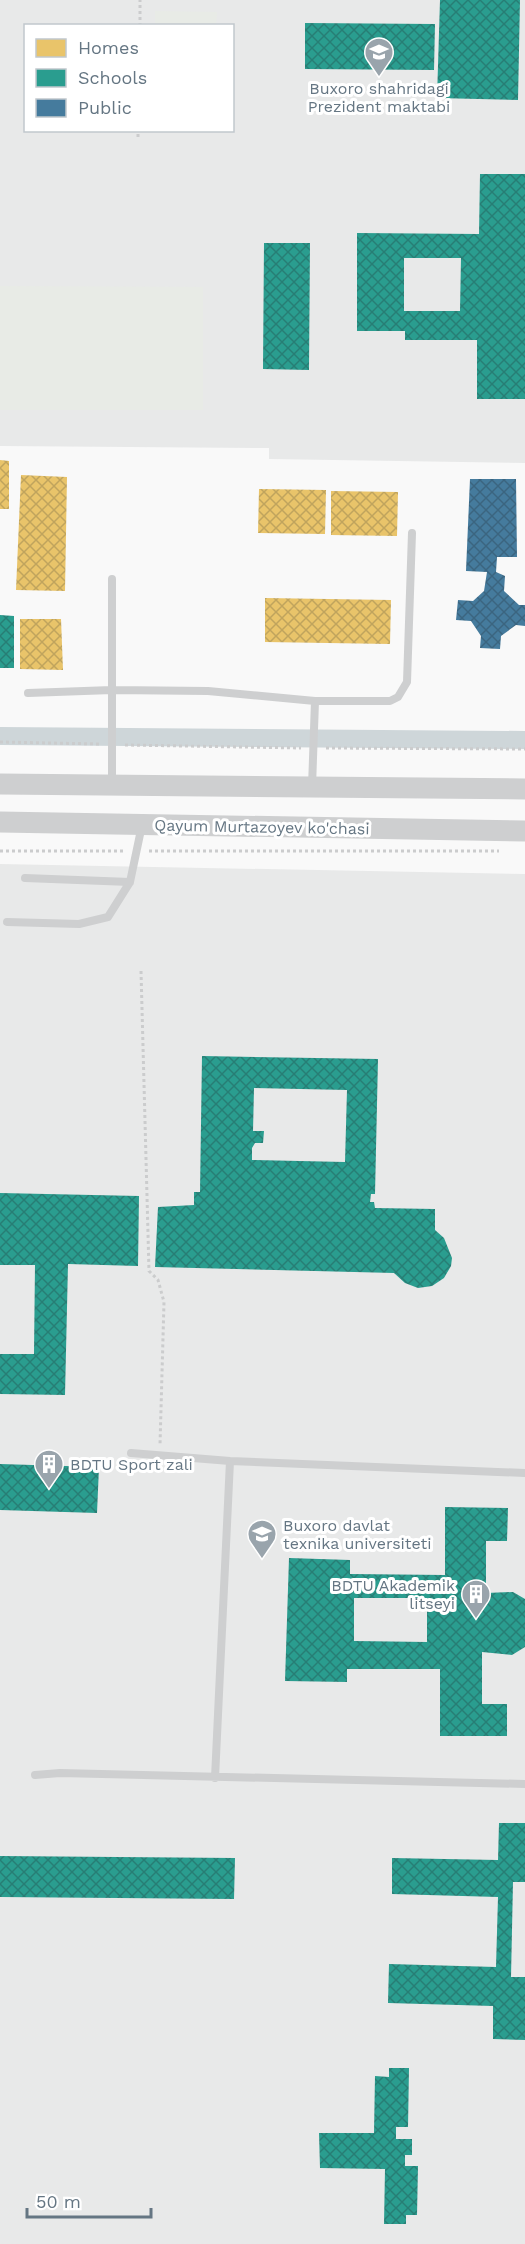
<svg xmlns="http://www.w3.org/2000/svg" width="525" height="2244" font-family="'Work Sans',sans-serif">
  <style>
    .built { fill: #e8e9e9; fill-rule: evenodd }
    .pitch { fill: #e8ebe6 }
    .homes { fill: url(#homes-cross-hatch) }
    .schools { fill: url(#schools-cross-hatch); fill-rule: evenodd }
    .public { fill: url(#public-cross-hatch) }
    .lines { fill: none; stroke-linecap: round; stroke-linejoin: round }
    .canal { stroke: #ced6d9; stroke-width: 18 }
    .path { stroke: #cbcccd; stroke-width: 3; stroke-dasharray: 3 3; stroke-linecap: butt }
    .service { stroke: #cecfd0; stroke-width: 8 }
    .tertiary { stroke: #cecfd0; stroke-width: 21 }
    .labels { text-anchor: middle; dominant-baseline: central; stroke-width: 6; stroke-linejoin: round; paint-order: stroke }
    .poi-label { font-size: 16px; fill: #657683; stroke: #fff; text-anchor: start }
    .street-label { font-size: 16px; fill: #657683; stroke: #fff }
  </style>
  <defs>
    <pattern id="homes-cross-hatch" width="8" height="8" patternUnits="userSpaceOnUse" patternTransform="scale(1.5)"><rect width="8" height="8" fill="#e9c46a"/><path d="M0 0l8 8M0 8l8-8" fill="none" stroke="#c0a45d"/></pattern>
    <pattern id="schools-cross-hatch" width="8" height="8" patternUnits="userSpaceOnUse" patternTransform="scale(1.5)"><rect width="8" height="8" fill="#2a9d8f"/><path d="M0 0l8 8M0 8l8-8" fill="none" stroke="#277e75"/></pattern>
    <pattern id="public-cross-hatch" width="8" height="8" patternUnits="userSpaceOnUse" patternTransform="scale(1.5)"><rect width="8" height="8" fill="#457b9d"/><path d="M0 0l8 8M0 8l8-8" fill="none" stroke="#3b6580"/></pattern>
  </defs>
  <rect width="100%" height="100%" fill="#f9f9f9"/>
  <path class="built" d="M0 0H525V463L269 459V448L0 446ZM26 26H232V130H26Z
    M0 864 525 874V2244H0Z"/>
  <path class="pitch" d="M155 11 217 12 216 25H155Z
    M0 286 203 287V410H0Z"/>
  <path class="homes" d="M0 460 9 461V509H0Z
    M21 475 67 477 65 591 16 590Z
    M259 489 326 490 325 534 258 533Z
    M331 491 398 492 397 536 331 535Z
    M265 598 391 600 390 644 265 642Z
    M20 619H61L63 670 20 669Z"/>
  <path class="schools" d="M440 0H520L518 100 437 98Z
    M305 23 435 24 434 70 305 69Z
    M480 174H525V399H477V340H405V331H357V233L479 234ZM404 258H461L460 311H404Z
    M264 243H310L309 370 263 369Z
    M0 615 14 616V668H0Z
    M202 1056 378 1059 375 1194H371L370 1202H374L375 1208 435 1209V1230L444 1238 452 1258 451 1266 444 1278 432 1286 418 1288 405 1283 394 1273 155 1267 158 1207 194 1205V1192H200ZM254 1088 347 1090 345 1162 252 1160V1148L255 1143H263L264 1131H253Z
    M0 1193 139 1196 138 1266 68 1264 65 1395 0 1394V1354H34L35 1265H0Z
    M0 1464 99 1467 97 1513 0 1510Z
    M445 1507 508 1508 507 1541H486V1593L513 1592 525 1599V1647L512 1655 482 1652V1704H507V1736H440V1669H347V1682L285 1681 289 1558 350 1560V1574L445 1575ZM354 1598H427V1642L354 1641Z
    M499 1823H525V1882H513L511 1977H525V2040L493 2039V2006L388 2003 389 1964 496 1967 498 1897 392 1894V1858L498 1860Z
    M0 1856 235 1858 234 1899 0 1897Z
    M389 2068H409L408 2127H396V2139H412V2155H405V2166H418L417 2215H406V2224H384L385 2169 320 2168 319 2133H374L375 2076 389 2077Z"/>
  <path class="public" d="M470 479H516L517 557H497L496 572 505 576 504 591 519 605H525V626L516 625 501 636 500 649 480 648 481 636 471 621 456 620 458 600 473 601 484 591 487 572 466 571Z"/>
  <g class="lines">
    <path class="canal" d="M0 736 525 740"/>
    <path class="path" d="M140 26V0
      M138 137V130
      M0 742 100 744
      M125 745 301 748
      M326 748 525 749
      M0 851H124
      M149 851H499
      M141 971 149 1271 158 1280 164 1302 160 1445"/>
    <path class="service" d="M28 693 112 690V579
      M112 785V690L208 691 315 701
      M312 787 315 701H390L398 697 407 682 412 533
      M25 878 130 882
      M7 922 79 924 108 917 130 882 142 825
      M131 1453 230 1461 525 1473
      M35 1775 60 1773 525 1784
      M215 1778 230 1461"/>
    <path class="tertiary" d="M0 784 525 789
      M0 822 525 831"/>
  </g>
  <defs>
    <g id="school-pin" transform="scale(1.5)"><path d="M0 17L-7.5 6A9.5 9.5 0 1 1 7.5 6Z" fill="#99a4ac" stroke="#fff"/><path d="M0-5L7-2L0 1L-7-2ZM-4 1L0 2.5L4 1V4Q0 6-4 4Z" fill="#fff"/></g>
    <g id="building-pin" transform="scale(1.5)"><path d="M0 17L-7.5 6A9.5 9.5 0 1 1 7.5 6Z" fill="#99a4ac" stroke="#fff"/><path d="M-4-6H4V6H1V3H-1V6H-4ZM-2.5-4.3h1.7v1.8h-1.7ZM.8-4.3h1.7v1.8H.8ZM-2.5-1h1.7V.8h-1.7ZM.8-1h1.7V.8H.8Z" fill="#fff"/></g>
    <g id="university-pin" transform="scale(1.5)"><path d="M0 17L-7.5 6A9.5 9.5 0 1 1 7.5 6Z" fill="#99a4ac" stroke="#fff"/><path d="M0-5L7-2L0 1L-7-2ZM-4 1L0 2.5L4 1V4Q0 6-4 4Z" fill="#fff"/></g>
  </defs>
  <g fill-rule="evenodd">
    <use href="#school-pin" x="379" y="52"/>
    <use href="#building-pin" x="49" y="1464"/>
    <use href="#university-pin" x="262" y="1534"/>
    <use href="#building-pin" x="476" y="1594"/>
  </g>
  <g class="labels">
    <g class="poi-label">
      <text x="379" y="88" text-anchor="middle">Buxoro shahridagi<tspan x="379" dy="18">Prezident maktabi</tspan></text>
      <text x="70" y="1464">BDTU Sport zali</text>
      <text x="283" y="1525">Buxoro davlat<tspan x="283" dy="18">texnika universiteti</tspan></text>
      <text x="455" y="1585" text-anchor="end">BDTU Akademik<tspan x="455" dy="18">litseyi</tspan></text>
    </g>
    <g class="street-label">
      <text transform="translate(262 827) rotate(1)">Qayum Murtazoyev ko'chasi</text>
    </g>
  </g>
  <rect x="24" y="24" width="210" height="108" fill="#ffffff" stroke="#c1c8cd" stroke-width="1.5"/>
  <rect x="36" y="39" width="30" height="18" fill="#e9c46a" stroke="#c1c8cd" stroke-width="1.5"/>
  <text x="78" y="54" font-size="18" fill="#657683">Homes</text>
  <rect x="36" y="69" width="30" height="18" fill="#2a9d8f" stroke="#c1c8cd" stroke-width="1.5"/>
  <text x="78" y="84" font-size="18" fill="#657683">Schools</text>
  <rect x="36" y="99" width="30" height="18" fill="#457b9d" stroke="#c1c8cd" stroke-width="1.5"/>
  <text x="78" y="114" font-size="18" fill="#657683">Public</text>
  <path d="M27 2208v9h124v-9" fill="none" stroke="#657683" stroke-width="3"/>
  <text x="36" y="2208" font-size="18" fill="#657683" stroke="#ffffff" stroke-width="4.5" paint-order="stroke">50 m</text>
</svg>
